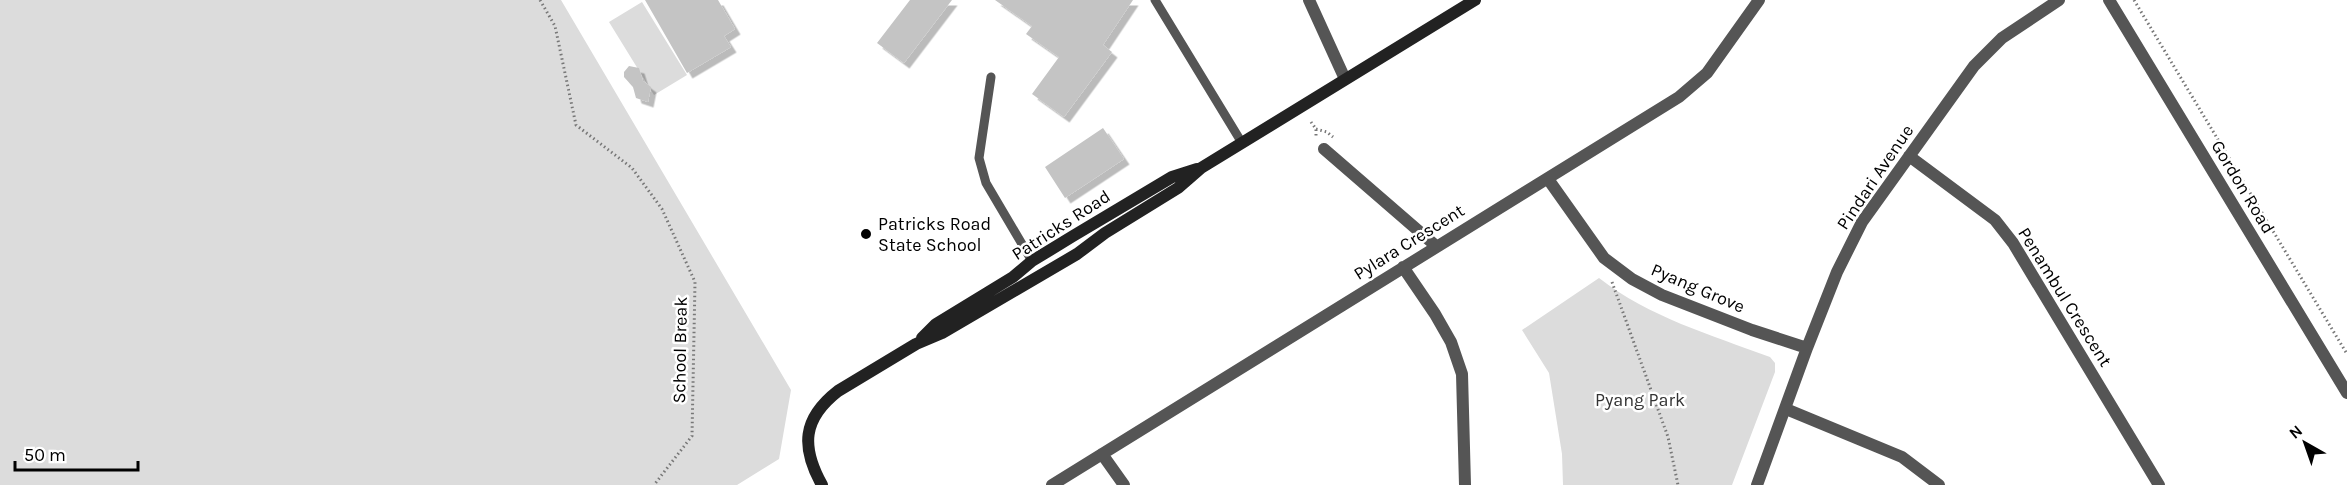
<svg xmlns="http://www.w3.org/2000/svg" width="2347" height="485" font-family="Karla,sans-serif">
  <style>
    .green { fill: #dcdcdc }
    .building { fill: #c4c4c4; filter: url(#shadow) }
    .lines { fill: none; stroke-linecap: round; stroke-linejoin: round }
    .path { stroke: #777; stroke-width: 3; stroke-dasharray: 1.5 3; stroke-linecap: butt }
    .service { stroke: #555; stroke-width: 9 }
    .minor { stroke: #555; stroke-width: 12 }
    .tertiary { stroke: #555; stroke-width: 12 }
    .secondary { stroke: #222; stroke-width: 12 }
    .poi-dot { fill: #000; stroke: #fff; stroke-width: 2 }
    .labels { text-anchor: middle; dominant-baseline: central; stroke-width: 5; stroke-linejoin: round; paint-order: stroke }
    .street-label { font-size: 18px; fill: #000; stroke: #fff }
    .poi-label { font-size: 18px; fill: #000; stroke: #fff; text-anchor: start }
    .park-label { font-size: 18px; fill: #333; stroke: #fff }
  </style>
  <defs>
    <filter id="shadow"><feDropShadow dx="5.5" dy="5.5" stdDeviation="0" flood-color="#0004"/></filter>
  </defs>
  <rect width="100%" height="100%" fill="#fff"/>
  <path class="green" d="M0 0H561L791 390 779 459 737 485H0Z
    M642 2 687 75 654 95 609 22Z
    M1599 278C1649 317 1711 335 1770 357L1775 363V372L1732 485H1563L1562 454 1549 373 1522 330Z"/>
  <path class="building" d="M645 0H718L735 29 724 36 731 47 687 73Z
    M910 0H952L904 63 877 43Z
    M995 0H1133L1103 45 1112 52 1064 117 1032 94 1059 57 1026 34 1032 26Z
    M629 66 639 68 643 81 651 87 648 102 636 98 633 87 624 77V72Z
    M1103 128 1124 159 1065 198 1045 167Z"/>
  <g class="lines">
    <path class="path" d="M540 0 555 26 576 125 632 168 662 209 695 282 692 436 654 485
      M2134 0 2347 354
      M1311 122 1316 129V138
      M1316 129 1327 132 1333 137
      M1612 282 1668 437 1678 485"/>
    <path class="service" d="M1155 0 1242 143
      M991 77 979 158 986 183 1032 261"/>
    <path class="minor" d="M1309 0 1345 79
      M1324 149 1436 246
      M1909 156 1995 220 2013 243 2159 485
      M1548 179 1604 258 1632 279 1662 295 1752 330 1807 348
      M1403 267 1435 314 1451 342 1462 374 1465 485
      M1786 409 1902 457 1939 485
      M1102 454 1124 485
      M1052 485 1679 97 1707 73 1759 0
      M1757 485 1807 348 1837 272 1862 222 1974 66 2002 38 2059 0"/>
    <path class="tertiary" d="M2109 0 2347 393"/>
    <path class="secondary" d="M922 338 936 324 1013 277 1032 261 1073 236 1172 177 1197 169
      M822 485C801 447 802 419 838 391L916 344 942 333 1077 254 1105 233 1178 188 1201 168 1475 0"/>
  </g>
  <circle class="poi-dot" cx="866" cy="234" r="6"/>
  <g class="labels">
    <g class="street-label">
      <text transform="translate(1875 177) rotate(-56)">Pindari Avenue</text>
      <text transform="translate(2243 187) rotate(59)">Gordon Road</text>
      <text transform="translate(1061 225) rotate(-33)">Patricks Road</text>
      <text transform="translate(1409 242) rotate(-32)">Pylara Crescent</text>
      <text transform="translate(1698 288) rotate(23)">Pyang Grove</text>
      <text transform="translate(2065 297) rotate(58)">Penambul Crescent</text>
      <text transform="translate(680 350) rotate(-89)">School Break</text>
    </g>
    <g class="poi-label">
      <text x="878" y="224">Patricks Road<tspan x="878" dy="21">State School</tspan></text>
    </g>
    <g class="park-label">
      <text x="1640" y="400">Pyang Park</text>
    </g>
  </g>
  <g transform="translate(2305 443) rotate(320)" stroke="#ffffff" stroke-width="4.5" paint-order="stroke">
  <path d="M0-4.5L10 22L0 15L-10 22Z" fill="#000000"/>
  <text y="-9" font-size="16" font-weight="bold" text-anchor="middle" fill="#000000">N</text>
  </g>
  <path d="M15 461v9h123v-9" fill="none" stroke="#000000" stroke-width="3"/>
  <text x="24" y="461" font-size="18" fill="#000000" stroke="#ffffff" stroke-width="4.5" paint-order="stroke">50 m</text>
</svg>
